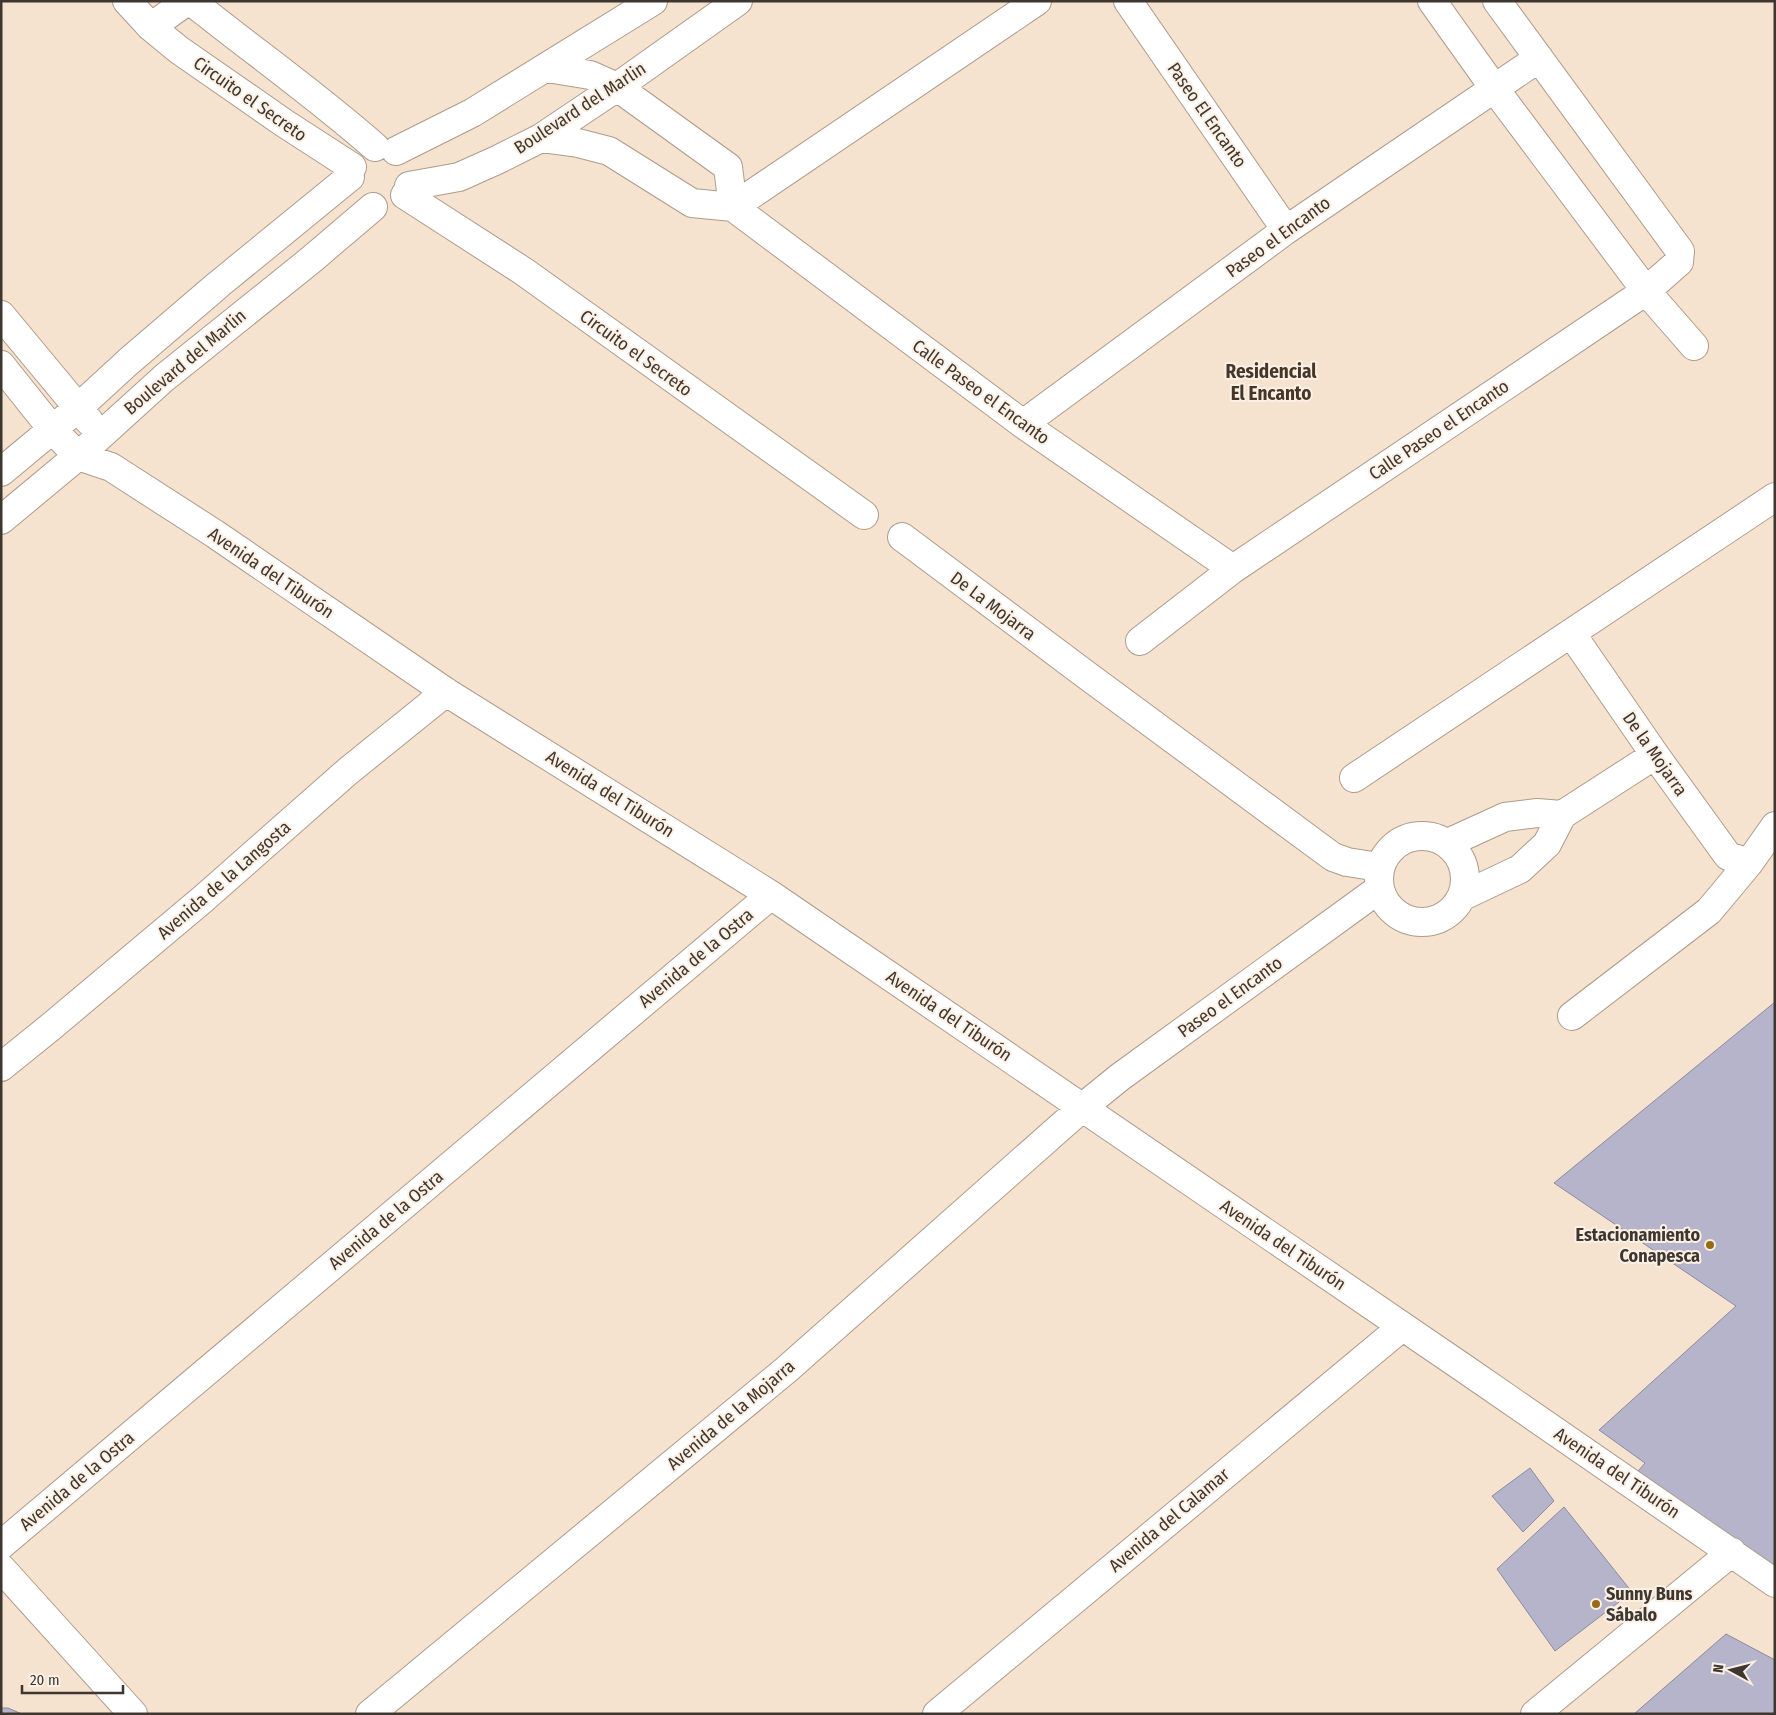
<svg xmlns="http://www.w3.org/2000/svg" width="1776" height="1715" font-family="'Fira Sans Condensed',sans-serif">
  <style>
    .building { fill: #b5b4cb; stroke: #8b8aa0 }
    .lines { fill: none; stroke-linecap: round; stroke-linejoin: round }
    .minor-casing { stroke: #ae9c8b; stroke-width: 30 }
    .minor { stroke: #fff; stroke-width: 28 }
    .poi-dot { fill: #946c15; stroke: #fcf0e5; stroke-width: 2 }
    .labels { text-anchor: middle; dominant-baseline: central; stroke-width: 4; stroke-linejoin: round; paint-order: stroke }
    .street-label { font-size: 18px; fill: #3e3730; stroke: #fcf0e5 }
    .poi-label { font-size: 18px; font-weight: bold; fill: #3e3730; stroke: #fcf0e5; text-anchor: end }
    .neighbourhood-label { font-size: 19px; font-weight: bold; fill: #453627; stroke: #fcf0e5 }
  </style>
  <rect width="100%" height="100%" fill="#f5e2cf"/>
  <path class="building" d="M1775 1002V1572L1634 1476 1645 1463 1599 1430 1736 1306 1554 1183Z
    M1530 1468 1554 1501 1523 1532 1492 1496Z
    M1564 1507 1632 1592 1555 1651 1497 1569Z
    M1726 1634 1775 1660V1714H1634Z
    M1 1708H8L22 1714H1Z"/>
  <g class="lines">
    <g class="minor-casing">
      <path id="minor" d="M127 1 151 27 179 50 284 123 352 167
        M191 1C252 50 316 95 375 147
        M1128 1 1286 230
        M1432 1 1494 88 1646 291 1694 346
        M151 27 187 1
        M547 68 590 75 617 87 728 167 733 207
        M541 138 578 143 609 151 692 203 733 207 1023 424 1233 569
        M396 151 472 113 653 1
        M409 186 459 177 497 160 541 138 617 87 738 1
        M405 195 523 271 864 515
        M733 207 1037 1
        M1 315 89 421
        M1 365 52 429 78 456 111 467 215 534 446 692 771 895 1465 1369 1775 1583
        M1023 424 1286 230 1539 58
        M1 472 78 408 128 362 219 284 350 177
        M1 520 78 456 164 378 312 259 373 207
        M902 537 1085 674 1333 857 1347 862 1379 867
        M1571 633 1655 755 1728 856 1749 863
        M1140 641 1233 569 1646 291 1679 262 1680 251 1497 1
        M1354 778 1775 497
        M1379 879a43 43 0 1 1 86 0a43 43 0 1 1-86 0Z
        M1448 843 1505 817 1537 813 1562 815
        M1463 896 1520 869 1547 844 1562 815 1655 755
        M1572 1016 1709 911 1749 863 1775 826
        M1 1067 53 1025 203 899 347 772 446 692
        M1 1545 771 895
        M1 1568 133 1714
        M370 1714 786 1370 1083 1107 1120 1077 1379 889
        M937 1714 1402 1327
        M1535 1714 1732 1552"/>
    </g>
    <use href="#minor" class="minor"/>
  </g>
  <g class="poi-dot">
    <circle cx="1710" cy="1245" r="5"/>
    <circle cx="1596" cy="1604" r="5"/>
  </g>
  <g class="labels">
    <g class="street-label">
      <text transform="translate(250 99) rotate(35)">Circuito el Secreto</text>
      <text transform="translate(580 108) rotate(-33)">Boulevard del Marlin</text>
      <text transform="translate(1207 115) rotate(55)">Paseo El Encanto</text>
      <text transform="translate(1278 237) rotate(-36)">Paseo el Encanto</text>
      <text transform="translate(636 353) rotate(36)">Circuito el Secreto</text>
      <text transform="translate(185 362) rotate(-40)">Boulevard del Marlin</text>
      <text transform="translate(981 392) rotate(36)">Calle Paseo el Encanto</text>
      <text transform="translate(1439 430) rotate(-34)">Calle Paseo el Encanto</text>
      <text transform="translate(271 573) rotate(34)">Avenida del Tiburón</text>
      <text transform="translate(993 606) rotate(37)">De La Mojarra</text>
      <text transform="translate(1655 754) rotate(55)">De la Mojarra</text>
      <text transform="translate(610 794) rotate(32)">Avenida del Tiburón</text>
      <text transform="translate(224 880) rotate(-41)">Avenida de la Langosta</text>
      <text transform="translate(696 958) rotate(-40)">Avenida de la Ostra</text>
      <text transform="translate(1230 997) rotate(-36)">Paseo el Encanto</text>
      <text transform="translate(949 1016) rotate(34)">Avenida del Tiburón</text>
      <text transform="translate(386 1220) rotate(-40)">Avenida de la Ostra</text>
      <text transform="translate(1283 1245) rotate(34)">Avenida del Tiburón</text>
      <text transform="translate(731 1415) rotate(-40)">Avenida de la Mojarra</text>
      <text transform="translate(1617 1473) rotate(34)">Avenida del Tiburón</text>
      <text transform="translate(77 1481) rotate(-40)">Avenida de la Ostra</text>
      <text transform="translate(1169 1520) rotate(-40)">Avenida del Calamar</text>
    </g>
    <g class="poi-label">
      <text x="1700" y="1235">Estacionamiento<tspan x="1700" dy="21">Conapesca</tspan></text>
      <text x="1606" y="1594" text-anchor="start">Sunny Buns<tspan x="1606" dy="21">Sábalo</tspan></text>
    </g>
    <g class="neighbourhood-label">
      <text x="1271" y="371">Residencial<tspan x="1271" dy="22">El Encanto</tspan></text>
    </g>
  </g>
  <rect width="1776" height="1715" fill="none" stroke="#3e3730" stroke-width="5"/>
  <g transform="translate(1731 1670) rotate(277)" stroke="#fcf0e5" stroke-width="4" paint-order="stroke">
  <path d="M0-4L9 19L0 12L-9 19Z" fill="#3e3730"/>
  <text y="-8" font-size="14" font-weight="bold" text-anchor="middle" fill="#3e3730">N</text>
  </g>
  <path d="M22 1685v8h101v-8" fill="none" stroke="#3e3730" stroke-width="2.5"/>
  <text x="30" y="1685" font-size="15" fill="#3e3730" stroke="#fcf0e5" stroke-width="4" paint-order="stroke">20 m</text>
</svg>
